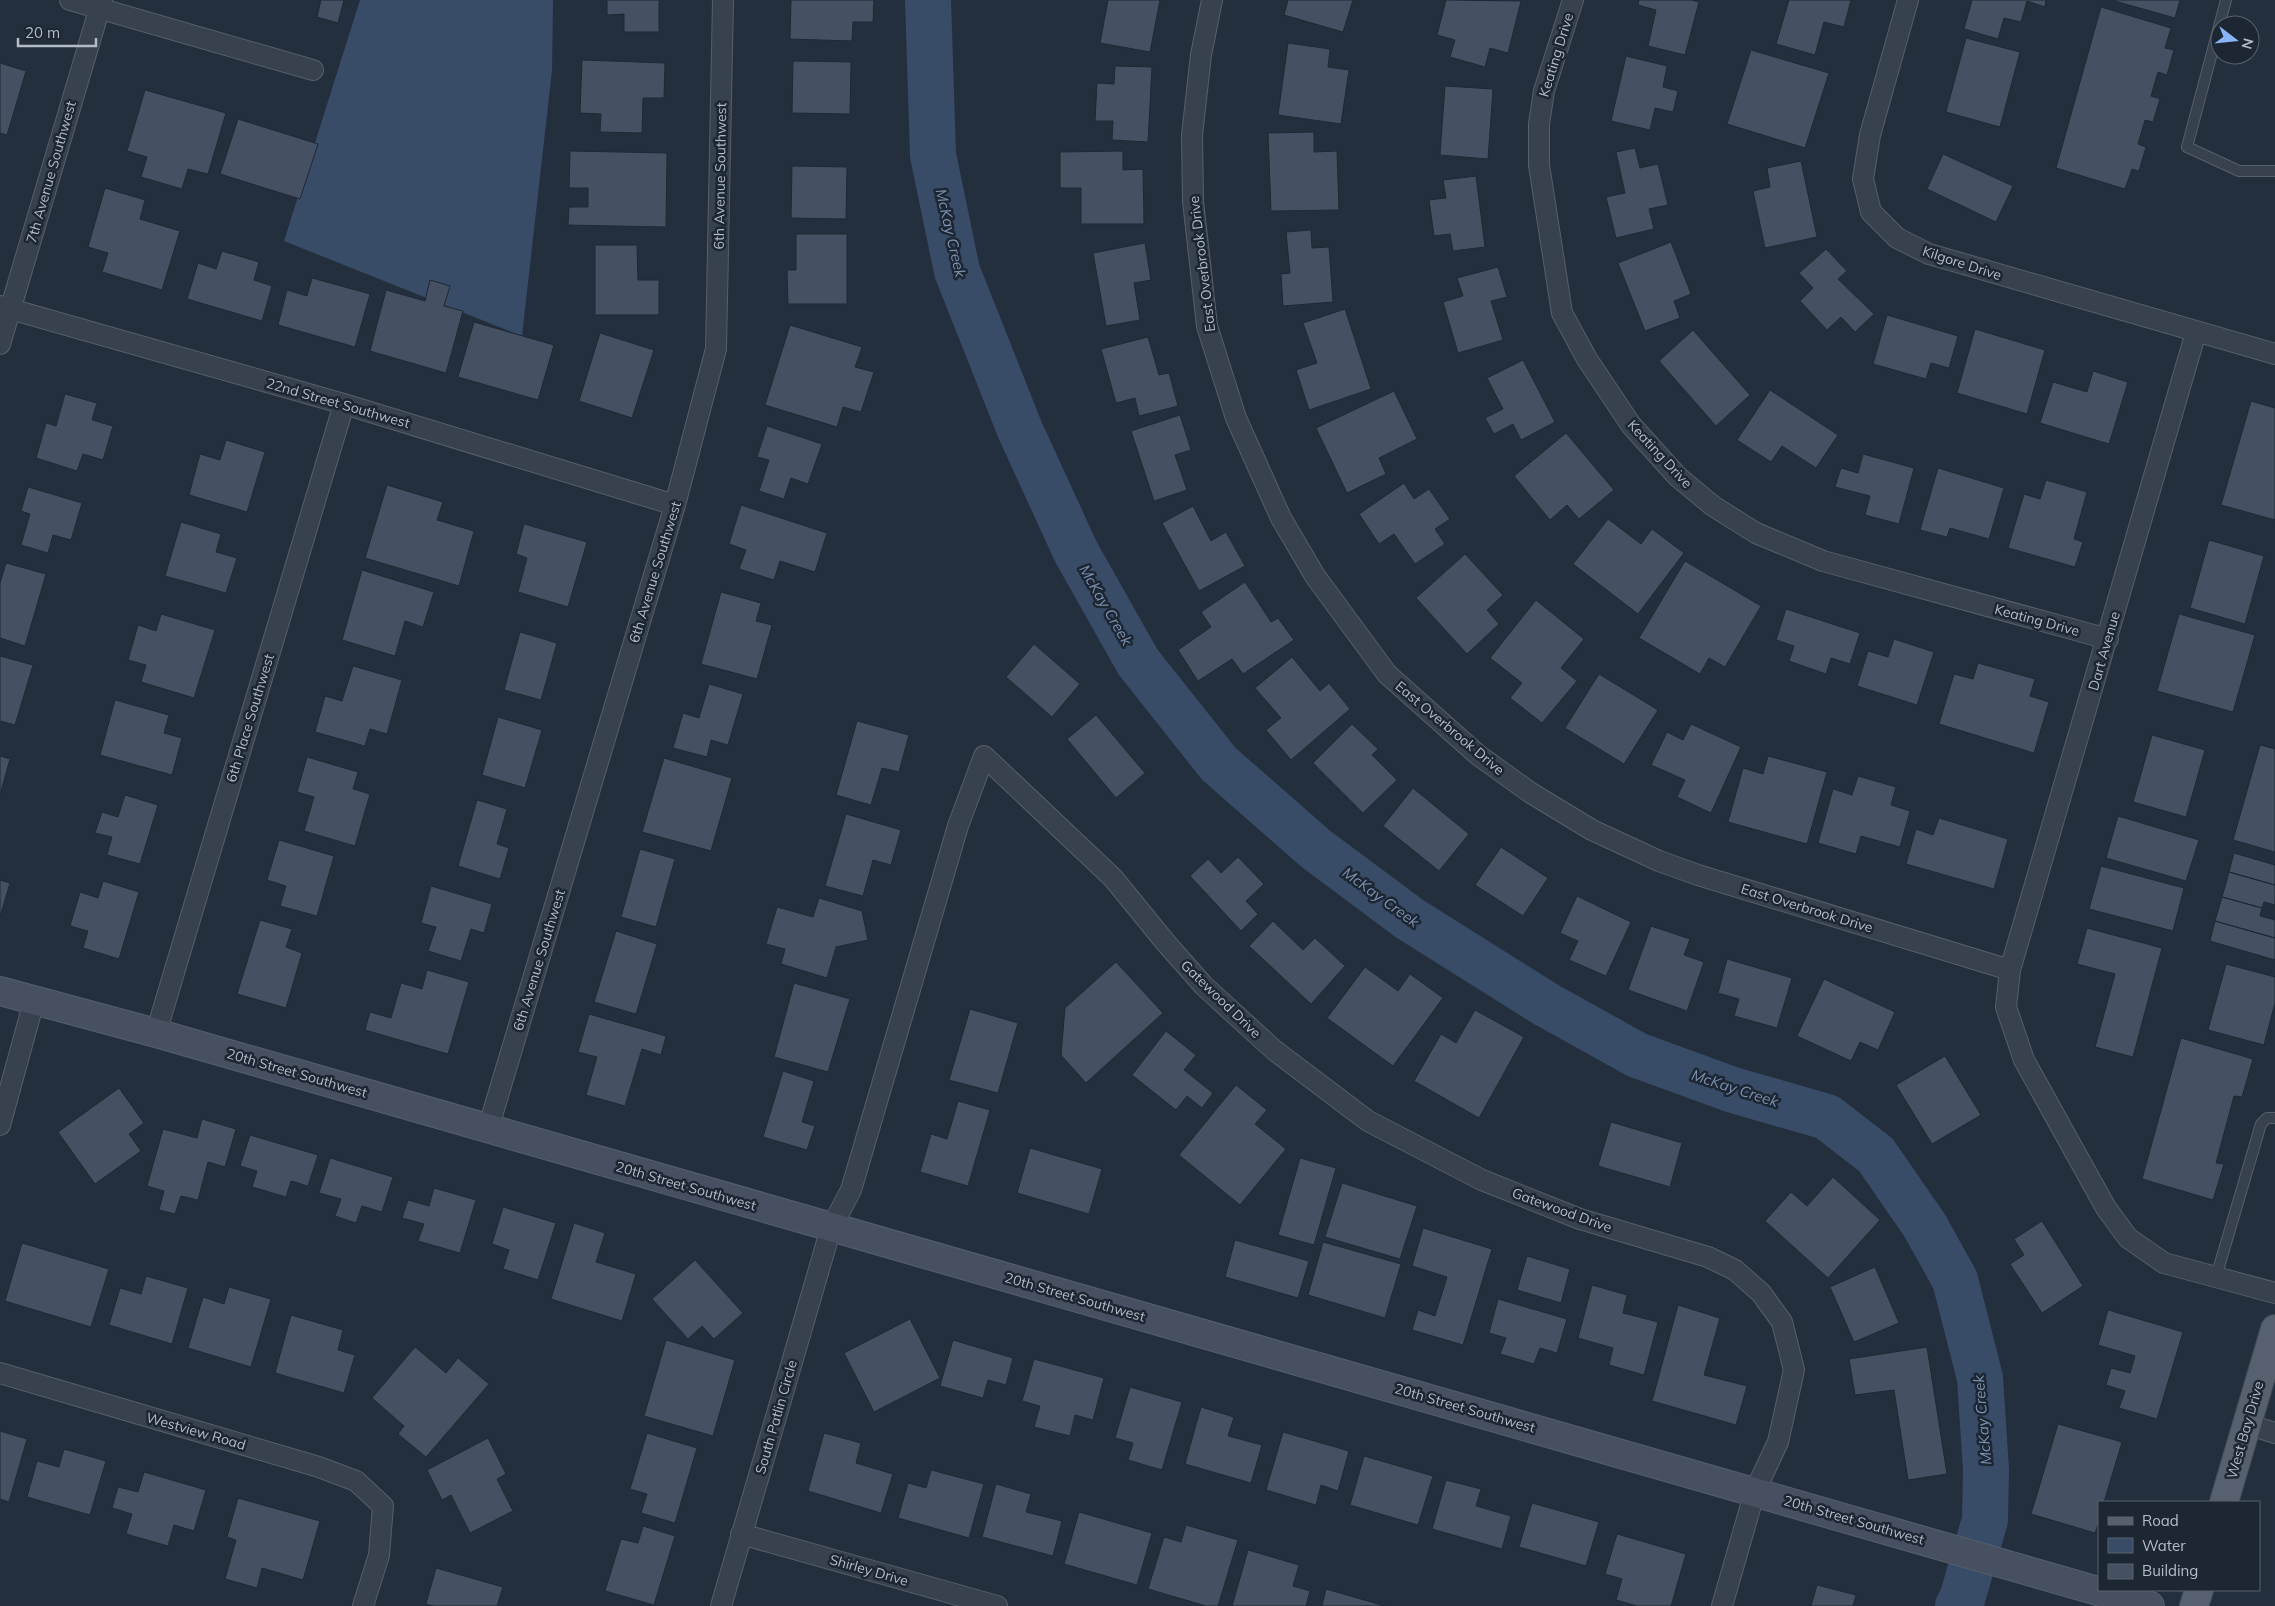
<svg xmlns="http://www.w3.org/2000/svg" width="2275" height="1606" font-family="Mulish,sans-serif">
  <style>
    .water { fill: #394c67 }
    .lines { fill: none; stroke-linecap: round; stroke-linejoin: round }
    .river { stroke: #394c67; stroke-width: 46 }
    .building { fill: #455162; stroke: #1f2835 }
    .lane-casing { stroke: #565f6c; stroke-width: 12 }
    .street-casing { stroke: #565f6c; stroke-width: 22 }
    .secondary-casing { stroke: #565f6c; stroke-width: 30 }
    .primary-casing { stroke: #414a57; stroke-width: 30 }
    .lane { stroke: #38414e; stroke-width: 10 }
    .street { stroke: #38414e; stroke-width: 20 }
    .secondary { stroke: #465061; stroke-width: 28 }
    .primary { stroke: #56606e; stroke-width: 28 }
    .labels { text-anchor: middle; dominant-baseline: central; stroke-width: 5; stroke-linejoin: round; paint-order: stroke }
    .street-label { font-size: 14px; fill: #b4bcc9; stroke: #1d2633 }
    .water-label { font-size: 15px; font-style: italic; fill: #7c92b1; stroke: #1d2633 }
  </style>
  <rect width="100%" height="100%" fill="#242f3e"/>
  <path class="water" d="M360 0H553L552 70 522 336 284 241Z"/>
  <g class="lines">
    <path class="river" d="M928 0 933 155 957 271 1020 430 1076 552 1138 662 1219 764 1316 849 1410 919 1547 1005 1637 1055 1733 1090 1827 1117 1876 1155 1925 1226 1955 1280 1980 1378 1986 1470 1985 1520 1962 1599 1958 1606"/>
  </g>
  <path class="building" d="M321 0H344L338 23 317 17Z
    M607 0H659V32H624V14L607 15Z
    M791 0H874L873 22H853L852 41 790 39Z
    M1108 0H1160L1150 52 1100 43Z
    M1288 0H1353L1343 32 1284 15Z
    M1446 0 1521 1 1508 53 1490 48 1485 67 1450 57 1455 40 1437 35Z
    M1639 0H1691L1699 2 1685 55 1648 46 1656 10 1638 5Z
    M1789 0H1851L1844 27 1824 22 1815 55 1776 44Z
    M1972 0H2046L2045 7 2027 1 2021 22 2004 18 1998 39 1964 29Z
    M2111 0H2180L2175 18Z
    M2101 7 2171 28 2165 48 2174 50 2167 75 2158 72 2151 96 2160 99 2153 122 2145 120 2138 144 2146 147 2139 171 2132 169 2125 189 2056 168Z
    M1966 38 2020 52 2000 127 1946 112Z
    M1288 43 1330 49 1328 67 1349 70 1341 124 1278 115Z
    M1751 50 1829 73 1805 148 1727 124Z
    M1626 56 1667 66 1663 87 1678 91 1673 112 1655 108 1650 130 1611 121Z
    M582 60 665 63 664 98H643L642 133 600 132 601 114 580 113Z
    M793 61 851 62 850 114 792 113Z
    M0 63 26 71 7 135 0 133Z
    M1115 66 1152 67 1148 142 1112 140 1113 121H1095L1097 83 1114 84Z
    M1445 86 1493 89 1488 159 1440 155Z
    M145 90 226 113 208 174 188 169 182 189 141 177 147 157 127 151Z
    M238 119 318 144 300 199 220 174Z
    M1314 132V152L1337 151 1339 210 1271 211 1268 133Z
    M1635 148 1640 168 1658 164 1668 205 1649 209 1654 229 1616 238 1606 197 1625 193 1616 152Z
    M570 151 667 153 666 227 568 225 569 207H588V188H569Z
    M1123 151V170L1143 169 1144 224H1081V188H1060V152Z
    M1943 154 2013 186 1996 222 1927 189Z
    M1801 161 1817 237 1765 248 1753 191 1770 187 1767 168Z
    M792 166 847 167 846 219 791 218Z
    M1476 176 1485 247 1453 251 1450 234 1434 236 1429 200 1446 198 1443 180Z
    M105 188 145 200 140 219 180 231 162 290 102 272 108 253 88 247Z
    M1311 230 1312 248 1329 247 1333 302 1283 306 1281 274 1290 273 1286 232Z
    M796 234H847V304H788L787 270H796Z
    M1671 242 1691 294 1674 301 1680 318 1645 331 1618 263Z
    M1145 243 1151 280 1134 283 1140 320 1106 326 1093 253Z
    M595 245H637L638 280H659V315H595Z
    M1826 249 1847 271 1838 279 1874 314 1855 332 1841 317 1827 330 1800 301 1813 288 1799 273Z
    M222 251 259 262 254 280 272 286 262 321 187 299 198 263 216 269Z
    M1498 267 1507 297 1491 301 1503 340 1458 353 1443 302 1463 296 1457 278Z
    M312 278 370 294 355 347 278 325 287 290 307 296Z
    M430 280 450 286 444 306 463 311 446 373 370 351 386 290 425 301Z
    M1345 309 1371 389 1309 410 1296 370 1317 363 1303 323Z
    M1887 315 1958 336 1949 368 1931 363 1926 379 1873 364Z
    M474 322 554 345 538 400 458 377Z
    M790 325 862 347 855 367 874 372 861 412 843 407 837 427 765 405Z
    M1975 329 2045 350 2027 414 1957 393Z
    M1693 330 1750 395 1716 426 1659 361Z
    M600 333 654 350 632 418 579 401Z
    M1148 337 1159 375 1169 373 1178 406 1139 416 1135 398 1116 403 1101 349Z
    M1523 360 1555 422 1521 440 1513 424 1494 434 1485 418 1503 409 1487 378Z
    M2093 371 2128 382 2109 444 2040 423 2053 382 2087 392Z
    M1770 390 1838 435 1816 468 1782 446 1771 462 1737 440Z
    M1394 391 1417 439 1379 458 1386 474 1347 493 1316 428Z
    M65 394 97 403 92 420 113 426 103 460 83 454 77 471 36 458 46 423 56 426Z
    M2251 401 2275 408V520L2221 505Z
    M1180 415 1191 450 1175 455 1187 490 1154 501 1131 431Z
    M767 426 822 444 808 484 791 478 784 499 759 491 769 460 757 457Z
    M1566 433 1614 490 1579 519 1567 505 1550 520 1514 476Z
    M226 440 265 452 247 512 189 495 200 454 220 460Z
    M1863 454 1914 468 1899 524 1865 515 1870 496 1835 487 1841 468 1858 473Z
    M1938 468 2004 488 1989 539 1950 528 1947 537 1920 530Z
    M2046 480 2087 492 2074 539 2083 542 2075 567 2008 548 2024 494 2040 499Z
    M1404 483 1414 499 1429 489 1450 519 1435 529 1445 544 1415 564 1394 534 1379 544 1359 514Z
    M387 485 443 502 437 520 474 531 459 586 365 558Z
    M28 487 82 503 71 540 53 535 48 553 21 545 30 514 21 511Z
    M741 505 827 533 815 572 780 561 774 580 739 569 746 550 729 544Z
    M1193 506 1211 541 1226 532 1245 566 1199 591 1162 523Z
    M1608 519 1641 544 1652 529 1684 553 1638 614 1573 564Z
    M181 522 221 534 216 552 237 558 226 593 165 576Z
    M524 524 587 542 568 607 518 592 527 558 516 554Z
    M2209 540 2264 556 2245 624 2190 608Z
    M1465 554 1503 595 1487 610 1499 624 1467 654 1416 598Z
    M1685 561 1761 606 1725 667 1709 658 1700 674 1639 638Z
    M6 563 46 574 25 646 0 638V583Z
    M362 570 434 592 423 627 405 621 395 656 342 640Z
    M1245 582 1271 622 1278 618 1294 640 1243 674 1232 659 1198 681 1178 650 1211 627 1201 612Z
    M721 592 761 603 756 621 772 625 757 679 701 664Z
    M1536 600 1584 639 1561 668 1577 681 1542 723 1510 698 1522 683 1490 658Z
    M1786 609 1860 633 1850 664 1831 658 1826 674 1789 661 1794 646 1776 640Z
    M161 614 215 630 194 698 141 682 146 665 128 660 138 625 156 631Z
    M2179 614 2255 635 2233 712 2157 691Z
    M520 632 557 643 541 700 504 690Z
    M1894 639 1934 652 1917 705 1857 686 1868 651 1888 657Z
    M1034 644 1080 684 1052 717 1006 677Z
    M0 656 33 665 15 725 0 721Z
    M1292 657 1320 691 1329 683 1350 709 1291 760 1266 730 1281 718 1255 688Z
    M1978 663 2035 679 2030 696 2049 702 2034 753 1939 724 1954 674 1973 679Z
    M353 666 402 680 387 734 370 729 365 746 315 732 325 696 342 701Z
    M1599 674 1658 710 1624 764 1565 728Z
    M709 684 743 694 728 745 711 740 707 757 673 748 683 713 699 718Z
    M115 700 169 715 164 733 182 738 172 775 100 755Z
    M1096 715 1145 773 1116 798 1067 739Z
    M498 717 542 730 525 788 482 775Z
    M857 721 909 735 899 772 882 768 871 805 836 795Z
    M1352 724 1378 749 1372 755 1397 780 1363 813 1313 763Z
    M1691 724 1741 747 1711 813 1677 797 1685 780 1651 765 1667 732 1683 740Z
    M2152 735 2205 750 2186 817 2133 802Z
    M2260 745 2275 749V852L2233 840Z
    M0 756 10 759 0 795Z
    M1768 756 1827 772 1807 844 1728 822 1743 768 1763 774Z
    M307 757 358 772 353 789 370 794 355 846 304 831 314 797 297 792Z
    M664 758 732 778 711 851 642 832Z
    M1858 776 1896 787 1891 805 1910 811 1900 847 1861 836 1856 854 1818 843 1833 789 1852 795Z
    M1413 788 1469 834 1439 871 1383 826Z
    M125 795 158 805 140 864 107 855 112 837 95 833 102 812 118 817Z
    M477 800 507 809 497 844 509 848 500 879 458 866Z
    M846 814 901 830 891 865 873 860 863 896 825 886Z
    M2118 816 2199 840 2186 881 2106 858Z
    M1939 818 2008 839 1994 889 1906 864 1916 829 1933 835Z
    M279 840 334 856 317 916 280 906 286 886 267 880Z
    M1501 847 1548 878 1523 916 1475 885Z
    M640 849 675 859 656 927 621 917Z
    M2234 853 2275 865V885L2229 872Z
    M1238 857 1264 884 1246 901 1258 914 1241 931 1190 876 1208 859 1221 873Z
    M2101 866 2184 888 2173 931 2089 909Z
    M2229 872 2275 885V905L2264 902 2262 908 2222 897Z
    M0 880 10 883 0 917Z
    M103 881 139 892 119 959 83 948 88 931 70 926 80 892 98 898Z
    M431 886 492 904 484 933 471 929 461 961 428 951 436 927 421 923Z
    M1577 896 1631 922 1606 976 1569 960 1578 941 1560 933Z
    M2222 897 2262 908 2260 916 2275 920V938L2215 921Z
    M819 898 862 911 868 940 836 947 827 978 781 964 785 949 766 944 777 907 813 917Z
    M260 920 292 929 286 947 302 953 286 1008 237 994Z
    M1273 921 1303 950 1315 938 1345 966 1311 1004 1249 946Z
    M2215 921 2275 938V960L2210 941Z
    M1651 926 1690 939 1684 955 1704 962 1687 1011 1628 990Z
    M2087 928 2162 948 2133 1057 2095 1047 2115 974 2077 964Z
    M616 931 657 944 636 1014 594 1002Z
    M1727 959 1792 978 1777 1028 1734 1016 1739 999 1718 993Z
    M1116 962 1163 1013 1086 1083 1061 1055 1065 1008Z
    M2226 964 2275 977V1003L2264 1045 2208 1030Z
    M1365 967 1398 991 1410 974 1443 998 1393 1066 1327 1018Z
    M427 970 469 982 448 1054 365 1030 370 1012 391 1018 401 983 422 989Z
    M1824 979 1895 1012 1878 1050 1860 1042 1851 1061 1797 1036Z
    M794 983 850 999 828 1072 774 1057Z
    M970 1009 1018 1023 998 1093 949 1080Z
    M1475 1010 1524 1037 1479 1118 1414 1081 1441 1034 1456 1043Z
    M589 1014 666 1036 661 1055 642 1049 625 1106 586 1095 597 1057 578 1052Z
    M1166 1031 1196 1055 1184 1070 1213 1093 1202 1108 1187 1096 1176 1110 1132 1075Z
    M2181 1038 2253 1059 2242 1097 2234 1096 2216 1163 2224 1164 2213 1200 2142 1179Z
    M1945 1056 1981 1115 1932 1144 1896 1085Z
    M783 1071 814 1081 802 1122 815 1126 807 1150 763 1137Z
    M1236 1085 1267 1110 1255 1124 1286 1149 1240 1205 1179 1155Z
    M119 1088 144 1123 129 1134 141 1151 95 1184 58 1132Z
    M958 1101 990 1110 968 1186 920 1172 931 1134 947 1139Z
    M202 1119 236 1129 225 1167 208 1162 198 1200 181 1196 175 1214 159 1210 164 1191 147 1186 163 1129 197 1138Z
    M1611 1122 1682 1143 1670 1187 1598 1166Z
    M250 1135 318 1155 308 1186 291 1181 286 1197 252 1187 257 1171 240 1166Z
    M1030 1148 1102 1169 1089 1214 1017 1193Z
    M330 1158 393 1177 382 1212 362 1206 356 1223 335 1216 341 1199 319 1193Z
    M1300 1158 1336 1168 1314 1245 1278 1235Z
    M1833 1177 1880 1220 1828 1278 1765 1221 1791 1192 1807 1206Z
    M1342 1183 1417 1206 1400 1259 1325 1237Z
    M434 1188 476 1200 460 1253 418 1241 424 1224 402 1218 408 1200 429 1206Z
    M503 1207 556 1223 538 1280 503 1269 509 1250 492 1244Z
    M2042 1221 2083 1286 2042 1313 2010 1264 2024 1255 2014 1239Z
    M574 1223 605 1233 596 1262 636 1274 622 1321 551 1299Z
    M1423 1228 1492 1249 1463 1345 1412 1330 1418 1310 1435 1316 1447 1277 1412 1266Z
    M1235 1240 1309 1261 1298 1298 1225 1277Z
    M1323 1242 1401 1264 1385 1318 1308 1295Z
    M22 1243 109 1269 91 1327 5 1301Z
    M1527 1256 1570 1269 1561 1303 1517 1290Z
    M695 1260 743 1313 714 1339 702 1326 688 1339 652 1299Z
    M1875 1267 1899 1323 1854 1342 1830 1287Z
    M146 1276 188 1288 172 1344 109 1325 120 1288 141 1294Z
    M1592 1285 1627 1295 1623 1313 1658 1322 1644 1375 1609 1365 1613 1348 1578 1338Z
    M229 1287 271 1299 251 1367 188 1348 203 1297 224 1304Z
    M1498 1299 1567 1319 1557 1353 1540 1348 1534 1364 1500 1354 1506 1338 1489 1333Z
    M1678 1305 1720 1318 1704 1375 1747 1386 1736 1425 1652 1401Z
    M2108 1310 2183 1332 2157 1419 2119 1408 2125 1391 2106 1385 2111 1368 2130 1373 2135 1356 2098 1345Z
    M291 1315 343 1330 338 1350 355 1355 344 1393 275 1373Z
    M910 1319 940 1378 874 1412 844 1353Z
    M666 1340 735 1360 713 1436 644 1416Z
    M953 1340 1013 1358 1006 1385 988 1380 983 1398 940 1386Z
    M415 1347 446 1373 458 1358 489 1384 426 1457 398 1434 404 1426 372 1398Z
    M1927 1347 1947 1474 1908 1480 1894 1390 1855 1395 1849 1359Z
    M1034 1359 1104 1378 1093 1420 1075 1415 1070 1436 1034 1427 1040 1406 1022 1401Z
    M1130 1387 1182 1402 1162 1470 1128 1460 1133 1443 1115 1438Z
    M1201 1407 1234 1417 1228 1436 1262 1445 1251 1483 1185 1464Z
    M2058 1424 2122 1442 2104 1502H2099V1522L2095 1533 2031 1514Z
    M0 1431 27 1439 9 1502 0 1499Z
    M1283 1432 1349 1451 1338 1491 1321 1485 1316 1505 1266 1490Z
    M647 1433 697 1448 675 1523 641 1513 647 1494 630 1489Z
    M824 1433 861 1443 856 1463 893 1474 881 1513 808 1491Z
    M488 1438 506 1474 497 1479 513 1511 470 1533 451 1495 442 1500 427 1470Z
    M64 1449 106 1461 90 1515 27 1497 37 1461 59 1467Z
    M1364 1456 1433 1476 1418 1525 1350 1505Z
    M931 1470 984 1484 969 1538 898 1518 908 1483 926 1488Z
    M144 1472 206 1490 194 1531 174 1525 168 1546 126 1534 132 1514 112 1508 118 1487 138 1492Z
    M1446 1480 1481 1489 1476 1506 1511 1516 1502 1549 1432 1529Z
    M996 1484 1031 1494 1026 1512 1062 1521 1053 1556 982 1537Z
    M238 1498 320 1521 303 1580 262 1568 257 1588 225 1579 236 1540 227 1537Z
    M1532 1503 1599 1522 1586 1566 1519 1547Z
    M1079 1512 1152 1533 1137 1585 1064 1564Z
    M1186 1525 1238 1540 1218 1606H1206L1148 1589 1164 1537 1181 1542Z
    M643 1526 675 1536 654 1605 605 1591 621 1539 638 1543Z
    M1617 1534 1686 1554 1671 1606H1637L1616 1600 1622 1579 1605 1574Z
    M1248 1550 1299 1565 1293 1586 1310 1591 1306 1606H1232Z
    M436 1568 503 1587 497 1606H433L426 1604Z
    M1817 1585 1856 1595 1853 1606H1811Z
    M1326 1589 1385 1606H1322Z"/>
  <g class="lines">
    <g class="lane-casing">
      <path id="lane" d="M2226 0 2187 147 2239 171H2275
        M2216 1277 2261 1124 2267 1118H2275"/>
    </g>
    <g class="street-casing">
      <path id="street" d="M70 0 313 70
        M1212 0 1201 55 1192 135 1193 201 1207 326 1236 418 1281 518 1315 576 1387 674 1478 755 1531 793 1592 830 1659 861 1698 875 2010 970
        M1573 0 1544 91 1539 124V165L1562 313 1587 359 1631 425 1678 477 1713 506 1756 533 1823 561 2108 639
        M1908 0 1870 135 1863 179 1871 212 1897 238 1929 254 2275 354
        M0 306 344 404 675 505
        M2196 332 2010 970 2006 1007 2024 1060 2106 1208 2128 1238 2164 1263 2275 1293
        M0 344 102 0
        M156 1033 344 404
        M0 1125 34 1001
        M488 1129 675 505 716 349 723 0
        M0 1373 319 1467 356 1481 383 1506 379 1555 363 1606
        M2247 1424 2275 1433
        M741 1534 997 1606
        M721 1606 831 1228 851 1190 958 826 984 756 1113 878 1166 943 1204 986 1274 1050 1368 1121 1482 1180 1580 1219 1708 1257 1735 1270 1761 1293 1782 1322 1794 1370 1778 1442 1755 1491 1722 1606"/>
    </g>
    <g class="secondary-casing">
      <path id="secondary" d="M0 991 156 1033 2150 1606"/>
    </g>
    <g class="primary-casing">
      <path id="primary" d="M2224 1502 2275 1329
        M2194 1606 2199 1590"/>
    </g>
    <use href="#lane" class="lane"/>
    <use href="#street" class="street"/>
    <use href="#secondary" class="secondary"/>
    <use href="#primary" class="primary"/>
  </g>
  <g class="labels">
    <g class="street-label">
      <text transform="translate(1556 55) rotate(-73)">Keating Drive</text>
      <text transform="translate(51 172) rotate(-74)">7th Avenue Southwest</text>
      <text transform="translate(720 176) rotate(-89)">6th Avenue Southwest</text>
      <text transform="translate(1962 263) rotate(18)">Kilgore Drive</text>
      <text transform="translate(1202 264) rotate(-97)">East Overbrook Drive</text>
      <text transform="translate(338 403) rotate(16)">22nd Street Southwest</text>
      <text transform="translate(1660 454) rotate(47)">Keating Drive</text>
      <text transform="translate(655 572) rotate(-73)">6th Avenue Southwest</text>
      <text transform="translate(2037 620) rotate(15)">Keating Drive</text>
      <text transform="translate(2104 651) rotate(-74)">Dart Avenue</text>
      <text transform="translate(250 718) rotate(-73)">6th Place Southwest</text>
      <text transform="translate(1450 728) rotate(40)">East Overbrook Drive</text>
      <text transform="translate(1807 908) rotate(17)">East Overbrook Drive</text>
      <text transform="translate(539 960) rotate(-73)">6th Avenue Southwest</text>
      <text transform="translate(1221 999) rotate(44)">Gatewood Drive</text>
      <text transform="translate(297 1073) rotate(16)">20th Street Southwest</text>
      <text transform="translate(686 1186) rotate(16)">20th Street Southwest</text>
      <text transform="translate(1562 1210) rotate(20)">Gatewood Drive</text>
      <text transform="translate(1075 1297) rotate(16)">20th Street Southwest</text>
      <text transform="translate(1465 1408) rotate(16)">20th Street Southwest</text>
      <text transform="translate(776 1417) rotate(-74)">South Patlin Circle</text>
      <text transform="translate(2245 1430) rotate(-74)">West Bay Drive</text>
      <text transform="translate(196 1431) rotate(16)">Westview Road</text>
      <text transform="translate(1854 1520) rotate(16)">20th Street Southwest</text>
      <text transform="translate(869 1570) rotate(16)">Shirley Drive</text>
    </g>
    <g class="water-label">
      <text transform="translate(951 233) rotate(77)">McKay Creek</text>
      <text transform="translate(1106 605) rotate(60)">McKay Creek</text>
      <text transform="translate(1381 897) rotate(36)">McKay Creek</text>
      <text transform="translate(1735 1088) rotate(18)">McKay Creek</text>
      <text transform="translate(1982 1420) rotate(-95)">McKay Creek</text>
    </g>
  </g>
  <rect x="2098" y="1501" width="162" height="90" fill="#1d2633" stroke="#59626f"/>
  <rect x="2108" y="1517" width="25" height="8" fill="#56606e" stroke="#59626f"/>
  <text x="2142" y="1526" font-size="15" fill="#b4bcc9">Road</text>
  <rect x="2108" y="1538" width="25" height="15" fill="#394c67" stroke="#59626f"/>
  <text x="2142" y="1551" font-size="15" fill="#b4bcc9">Water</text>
  <rect x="2108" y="1564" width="25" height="15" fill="#455162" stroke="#59626f"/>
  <text x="2142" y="1576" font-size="15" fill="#b4bcc9">Building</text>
  <g transform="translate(2235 40) rotate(106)"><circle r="24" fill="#1d2633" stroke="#59626f"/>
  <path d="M0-4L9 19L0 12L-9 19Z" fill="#8ab4f8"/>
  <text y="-8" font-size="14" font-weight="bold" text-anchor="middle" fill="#b4bcc9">N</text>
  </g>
  <path d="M18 38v8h78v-8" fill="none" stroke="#b4bcc9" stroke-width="2.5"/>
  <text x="25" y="38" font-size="15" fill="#b4bcc9" stroke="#1d2633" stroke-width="4" paint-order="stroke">20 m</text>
</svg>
